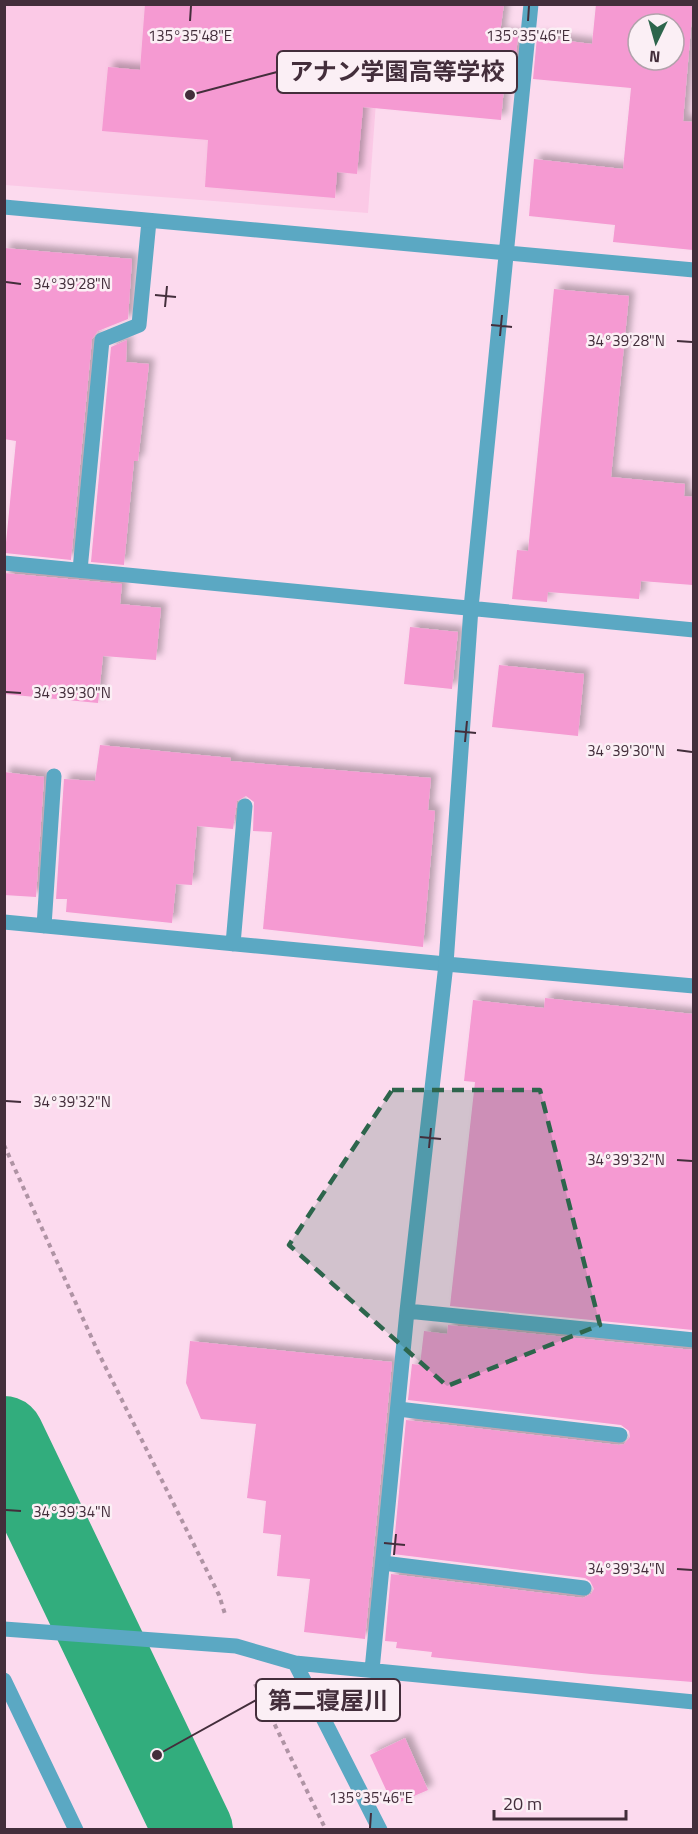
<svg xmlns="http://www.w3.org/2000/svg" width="698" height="1834" font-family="'Titillium Web','Noto Sans JP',sans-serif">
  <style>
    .built { fill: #fbc9e6 }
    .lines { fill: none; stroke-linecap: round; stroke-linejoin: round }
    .river { stroke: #32ad7d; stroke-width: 80 }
    .building { fill: #f59ad2; fill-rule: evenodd; filter: url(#shadow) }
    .path { stroke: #af93a4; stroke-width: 4; stroke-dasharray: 4.5 4.5; stroke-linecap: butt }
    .lane { stroke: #5ba8c3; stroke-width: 15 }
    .street { stroke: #5ba8c3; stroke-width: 15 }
    .marked { fill: #2d654c; fill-opacity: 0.2; stroke: #2d654c; stroke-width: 4.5; stroke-dasharray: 12 8; stroke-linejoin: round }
    .ticks { fill: none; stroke: #432e3b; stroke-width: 2 }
    .ticks-label { font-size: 15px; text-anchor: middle; fill: #432e3b; stroke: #fbeff5; stroke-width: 5; stroke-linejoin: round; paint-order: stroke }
    .leader { fill: none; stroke: #432e3b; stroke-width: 2 }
    .callout-dot { fill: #432e3b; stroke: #fbeff5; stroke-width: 2 }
    .callout { fill: #fbeff5; stroke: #432e3b; stroke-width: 2 }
    .callout-label { font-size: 24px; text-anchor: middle; font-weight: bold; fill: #432e3b }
  </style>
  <defs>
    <filter id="shadow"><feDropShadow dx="5.5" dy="-5.5" stdDeviation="3" flood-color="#0004"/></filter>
  </defs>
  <rect width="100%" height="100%" fill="#fcdaee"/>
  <path class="built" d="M4 5H383L368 213 5 185Z"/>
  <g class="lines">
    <path class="river" d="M4 1436 193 1830"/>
  </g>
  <path class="building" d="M145 4H504L500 33 518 35 514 77 505 76 501 120 363 107 357 174 337 172 335 198 205 187 208 140 102 131 108 67 140 70Z
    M596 4H693L683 121 693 122V250L613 242 615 225 529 216 534 159 623 169 631 88 533 79 537 37 592 44ZM638 24H674V60H638Z
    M4 248 132 259 128 319 98 331 92 339 71 560 5 553 16 441 4 439Z
    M554 289 629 296 611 477 685 484 684 496 693 497V585L641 581 639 599 548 592 547 602 512 599 517 550 528 551Z
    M127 340 126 362 149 364 138 461H134L124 565 91 562 111 347Z
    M4 573 122 584 120 604 161 608 156 660 103 656 98 703 4 694Z
    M410 627 458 632 452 689 404 684Z
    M499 665 584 674 578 736 492 727Z
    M100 745 231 758 230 761 431 778 428 810 435 811 423 947 263 929 272 832 253 831 254 802 246 796 237 801 233 829 197 826 192 885 176 884 172 923 66 912 67 899H56L64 779 95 781Z
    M4 772 44 777 36 897 4 895Z
    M545 998 693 1014V1330L450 1306 475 1082 464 1081 473 1000 544 1008Z
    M448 1325 693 1350V1682L591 1674 431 1657 432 1652 396 1648 397 1642 385 1641 391 1574 583 1598 591 1594 594 1589 590 1581 585 1578 393 1554 406 1420 619 1445 624 1444 630 1437 629 1431 621 1425 408 1400 412 1364 420 1365 424 1331 447 1334Z
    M190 1341 392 1362 365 1639 304 1632 310 1579 277 1576 281 1535 263 1533 266 1501 247 1498 256 1424 201 1419 186 1383Z
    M405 1738 428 1790 393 1805 370 1755Z"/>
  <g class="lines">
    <path class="path" d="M4 1145 99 1354 219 1595 225 1614
      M255 1684 326 1830"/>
    <path class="lane" d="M80 570 102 340 139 325 149 221
      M4 922 446 964
      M44 926 54 776
      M233 944 245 806
      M398 1409 620 1435
      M383 1563 584 1588"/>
    <path class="street" d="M4 207 694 270
      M4 563 694 630
      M446 964 694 986
      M407 1311 694 1340
      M4 1629 236 1646 295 1663 694 1702
      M295 1663 380 1830
      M372 1670 407 1311 446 964 471 608 531 4
      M4 1680 76 1830"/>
  </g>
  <path class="marked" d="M392 1090H540L600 1325 447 1386 289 1245Z"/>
  <path class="ticks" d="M190 21 191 6M528 21 529 6M6 282 21 284M155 295 176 297M165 307 167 286M491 325 512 327M500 336 502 315M677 341 692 342M6 692 21 693M455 731 476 733M465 742 467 721M677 750 692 752M6 1101 21 1102M420 1137 441 1139M429 1148 431 1128M677 1160 692 1161M6 1510 21 1511M384 1543 405 1545M394 1555 396 1534M677 1569 692 1570M370 1828 371 1813"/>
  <g class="ticks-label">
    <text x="190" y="41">135°35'48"E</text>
    <text x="528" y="41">135°35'46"E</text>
    <text x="72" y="289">34°39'28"N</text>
    <text x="626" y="346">34°39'28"N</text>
    <text x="72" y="698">34°39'30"N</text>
    <text x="626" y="756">34°39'30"N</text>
    <text x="72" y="1107">34°39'32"N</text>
    <text x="626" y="1165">34°39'32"N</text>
    <text x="72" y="1517">34°39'34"N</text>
    <text x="626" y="1574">34°39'34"N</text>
    <text x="371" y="1803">135°35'46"E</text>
  </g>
  <path class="leader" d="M190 95L277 72M157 1755L256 1700"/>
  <g class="callout-dot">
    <circle cx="190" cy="95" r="6"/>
    <circle cx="157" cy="1755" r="6"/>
  </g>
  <g class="callout">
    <rect x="277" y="51" width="240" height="42" rx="6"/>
    <rect x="256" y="1679" width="144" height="42" rx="6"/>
  </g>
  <g class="callout-label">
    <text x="397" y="80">アナン学園高等学校</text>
    <text x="328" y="1709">第二寝屋川</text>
  </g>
  <rect width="698" height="1834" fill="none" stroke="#432e3b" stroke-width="12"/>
  <g transform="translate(656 42) rotate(185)"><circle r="28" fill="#fbeff5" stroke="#b1a2ab" stroke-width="1.5"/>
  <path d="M0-4.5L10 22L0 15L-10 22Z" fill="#2d654c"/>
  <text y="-9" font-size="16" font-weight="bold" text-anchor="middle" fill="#432e3b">N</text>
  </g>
  <path d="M494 1810v9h132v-9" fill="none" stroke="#432e3b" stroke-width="3"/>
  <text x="503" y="1810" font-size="18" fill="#432e3b" stroke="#fbeff5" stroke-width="4.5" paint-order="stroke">20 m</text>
</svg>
